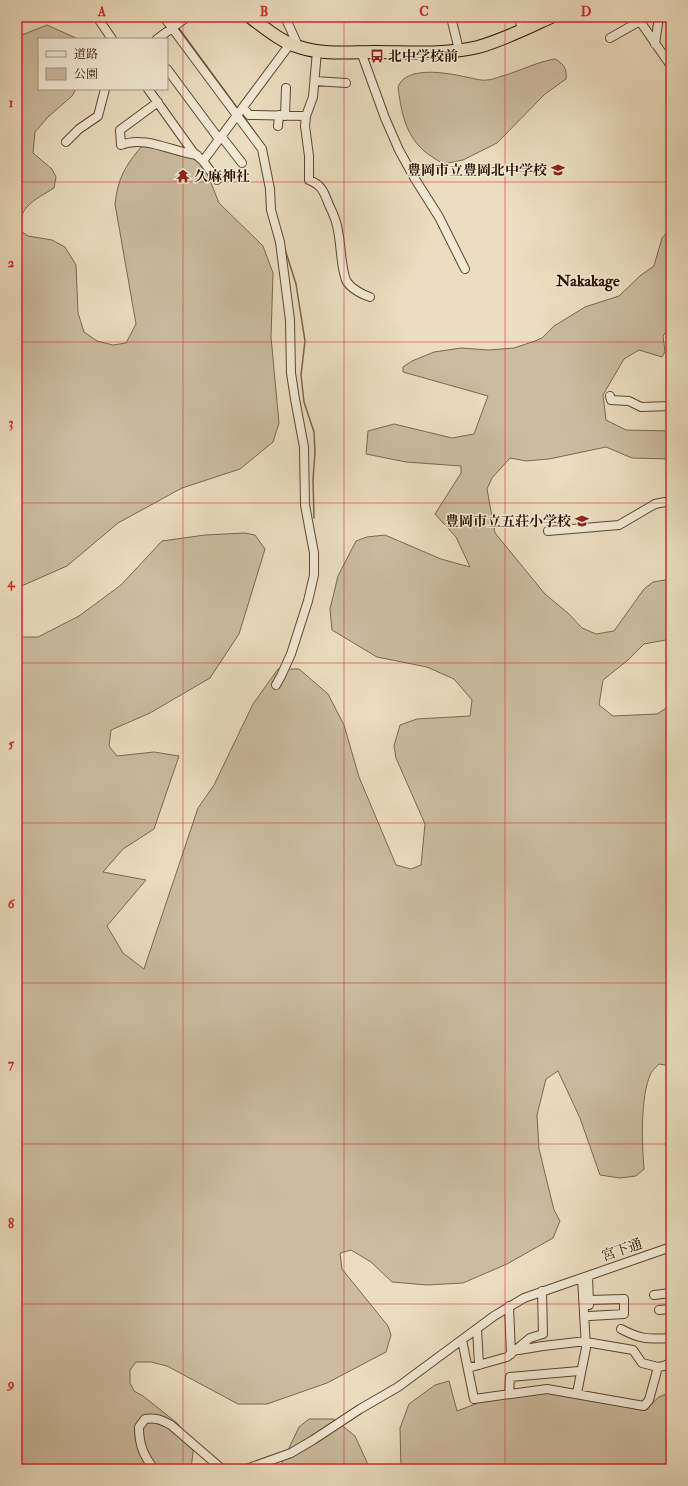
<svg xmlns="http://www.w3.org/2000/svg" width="688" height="1486" font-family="'IM FELL Double Pica','Noto Serif JP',serif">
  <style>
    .green { fill: #cbbb9f; stroke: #7c6751 }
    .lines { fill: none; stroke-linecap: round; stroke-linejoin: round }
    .stream { stroke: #79634d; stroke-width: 1.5 }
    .minor-casing { stroke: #5d4632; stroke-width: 10 }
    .highway-casing { stroke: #2e1303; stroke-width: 14 }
    .minor { stroke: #f2e9d5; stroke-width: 8 }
    .highway { stroke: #ebddbf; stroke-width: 12 }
    .grid { fill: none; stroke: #d62828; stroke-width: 1; stroke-opacity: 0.55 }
    .labels { text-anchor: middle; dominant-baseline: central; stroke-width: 3; stroke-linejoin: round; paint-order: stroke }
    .poi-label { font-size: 14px; font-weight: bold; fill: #2e1303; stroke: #f2e9d5; text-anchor: start }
    .street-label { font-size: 14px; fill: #2e1303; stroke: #f2e9d5 }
    .quarter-label { font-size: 16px; font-weight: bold; fill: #2e1303; stroke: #f2e9d5 }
    .neatline { fill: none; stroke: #d62828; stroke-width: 1.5 }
    .grid-label { font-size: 13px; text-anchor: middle; font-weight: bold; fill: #d62828 }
  </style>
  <rect width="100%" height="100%" fill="#ebddbf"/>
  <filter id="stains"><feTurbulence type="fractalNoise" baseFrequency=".005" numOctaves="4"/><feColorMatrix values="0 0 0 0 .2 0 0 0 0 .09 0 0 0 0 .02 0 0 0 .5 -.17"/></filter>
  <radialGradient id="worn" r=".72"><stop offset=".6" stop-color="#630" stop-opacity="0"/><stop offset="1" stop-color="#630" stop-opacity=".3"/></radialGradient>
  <path class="green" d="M47 25 78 39H39V89H76L72 96 48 117 35 132 33 153 52 169 56 177 54 188C35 200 19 206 19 230L28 236 52 240 65 247 76 265 78 313 84 332 97 341 113 345 126 343 136 324 115 204C118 178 125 166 142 146H150L188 156 200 162 205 168 219 203 263 246 273 273 271 337 279 423 273 442 240 469 182 488 118 523 67 566 17 588V37Z
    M555 59C564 64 567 69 566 79L545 94 497 143 463 160 443 164C436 159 426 154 420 147 404 130 401 109 398 87 406 65 448 73 466 77 472 78 481 81 487 80 491 80 496 78 499 77 518 72 536 62 555 59Z
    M671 228V328L668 329 663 336 665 352 662 357 639 350 624 359 603 395 606 420 626 430 671 431V459L632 458 606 447 549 459 526 461 510 458 492 478 487 489 495 533 545 594 569 614 582 628 596 634 614 631 644 589 653 582 671 579V639L644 644 628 660 603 680 599 705 613 716 657 714 671 705V1068L670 1066 659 1064C656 1067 653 1070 651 1073 640 1096 642 1144 644 1169L636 1176 620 1178 600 1175 580 1118 558 1071 546 1079 537 1115 539 1149 554 1210 560 1221 553 1238 507 1264 463 1283 427 1285 392 1282 371 1262 351 1250 340 1253 342 1269 388 1326 391 1335 386 1352 327 1383 267 1404H238L167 1366 151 1362H136L130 1370V1383L134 1391 143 1396 177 1423 194 1444 191 1469H17V637H38L79 616 121 585 162 541 205 535 245 533 255 535 265 549 239 634 210 678 150 713 111 730 109 746 117 756 154 752 179 756 154 829 123 849 103 872 146 880 107 926 123 953 144 969 198 808 214 785 253 704 278 669H299L328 694 344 725 359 777 396 865 411 869 421 865 425 824 396 758 394 746 400 725 417 719 470 716 472 700 454 679 427 667 377 657 332 630 330 609 338 576 356 541 367 537 385 535 441 559 470 567 456 537 435 514 461 473V466L406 462 366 454 368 431 394 424 452 438 474 434 488 396 403 372V367L412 361 434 352 461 348 489 350 514 348 535 341 542 338 554 326 585 307 619 296 641 275 654 266 662 238Z
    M449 1381 457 1411 486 1400 547 1392 640 1409 649 1406 659 1397 671 1392V1469H401L400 1428 409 1404 435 1385Z
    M309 1419H334L355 1436 370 1469H279L299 1427Z"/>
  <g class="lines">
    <path class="stream" d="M171 17 175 22
      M178 27 238 109
      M242 114 265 147
      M284 246 296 284 305 341 301 375 304 402 314 432 315 452 313 480 314 518"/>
    <g class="minor-casing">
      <path id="minor" d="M97 17 112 39
        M164 17 262 149 270 189 271 210 280 242 290 320 291 373 295 399 304 447 305 505 314 553V575L308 601 291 654 281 676 276 685
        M285 17 299 48
        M451 17 459 50
        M519 17 522 30
        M637 17 671 66
        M610 38 640 21
        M157 39 187 17
        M655 44 659 17
        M317 51 313 97 306 116 305 126 309 156V180C322 185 324 192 329 205 333 213 337 221 338 231 341 243 341 272 347 282 352 289 363 295 370 297
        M361 52 385 118 399 150 415 179 439 217 465 269
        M167 69 219 139
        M315 81 346 83
        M148 89 193 152 203 161 290 44
        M158 102 120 130 121 145C144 135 173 152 197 155
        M243 107 249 115 306 116
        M285 116 286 88
        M278 126 279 115
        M221 136 242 163
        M66 142 79 129 98 116 105 89
        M203 161 217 180
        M610 396 611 400 629 401 641 407 671 406
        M548 531 619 525 655 504 665 502 671 503
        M588 1276 589 1305
        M654 1295 671 1293
        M589 1300 624 1299V1314L590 1316
        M509 1306 511 1354
        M659 1310 671 1309
        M477 1329 479 1365
        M621 1329C642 1340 648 1339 671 1338
        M462 1340 474 1399 547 1389 644 1406 649 1400 658 1367
        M586 1342 633 1350 642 1363 658 1367 664 1366 671 1362
        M519 1350 543 1346 586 1341
        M468 1368 507 1357 530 1338 543 1334 542 1291
        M577 1393 586 1348 582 1278
        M509 1394 510 1377 579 1371
        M154 1469C143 1455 139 1444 139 1427L145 1419C155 1417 162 1420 171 1425L222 1469
        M246 1469 291 1453 313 1440 360 1409 398 1387 494 1316 524 1298 671 1247"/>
    </g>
    <g class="highway-casing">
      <path id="highway" d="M250 17C265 28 281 42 299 47 323 55 350 52 375 52 408 52 445 55 478 47 503 40 527 28 551 17"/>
    </g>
    <use href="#minor" class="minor"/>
    <use href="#highway" class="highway"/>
  </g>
  <path class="grid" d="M183 17V1469M344 17V1469M505 17V1469M17 182H671M17 342H671M17 503H671M17 663H671M17 823H671M17 983H671M17 1144H671M17 1304H671"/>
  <defs>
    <g id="bus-bare" transform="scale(1.08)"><path d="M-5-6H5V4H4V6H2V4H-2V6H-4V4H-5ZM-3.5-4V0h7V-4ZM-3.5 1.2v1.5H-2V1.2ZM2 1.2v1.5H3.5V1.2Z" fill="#8f2418" stroke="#f2e9d5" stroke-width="2.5" paint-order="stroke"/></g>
    <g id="school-bare" transform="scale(1.08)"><path d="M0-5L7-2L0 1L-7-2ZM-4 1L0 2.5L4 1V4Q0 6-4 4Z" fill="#8f2418" stroke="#f2e9d5" stroke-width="2.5" paint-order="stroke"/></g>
    <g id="temple-bare" transform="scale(1.08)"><path d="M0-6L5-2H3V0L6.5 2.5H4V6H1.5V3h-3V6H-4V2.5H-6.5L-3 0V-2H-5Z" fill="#8f2418" stroke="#f2e9d5" stroke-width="2.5" paint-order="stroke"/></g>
  </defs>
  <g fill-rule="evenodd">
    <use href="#bus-bare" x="377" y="56"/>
    <use href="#school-bare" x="558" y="170"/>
    <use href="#temple-bare" x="183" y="176"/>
    <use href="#school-bare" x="582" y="521"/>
  </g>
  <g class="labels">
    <g class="poi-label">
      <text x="388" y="56">北中学校前</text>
      <text x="547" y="170" text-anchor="end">豊岡市立豊岡北中学校</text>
      <text x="194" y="176">久麻神社</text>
      <text x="571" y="521" text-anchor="end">豊岡市立五荘小学校</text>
    </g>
    <g class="street-label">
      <text transform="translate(622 1250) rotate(-19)">宮下通</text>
    </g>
    <g class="quarter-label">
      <text x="588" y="281">Nakakage</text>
    </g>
  </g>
  <rect width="688" height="1486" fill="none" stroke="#ebddbf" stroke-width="44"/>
  <rect x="38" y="38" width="130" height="52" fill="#f2e9d5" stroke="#a49381"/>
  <rect x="46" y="51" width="20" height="6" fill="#f2e9d5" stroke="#a49381"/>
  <text x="74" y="58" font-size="12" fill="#2e1303">道路</text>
  <rect x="46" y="68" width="20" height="12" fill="#cbbb9f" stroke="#a49381"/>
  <text x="74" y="78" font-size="12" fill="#2e1303">公園</text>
  <rect x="22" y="22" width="644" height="1442" class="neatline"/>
  <g class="grid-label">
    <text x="102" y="16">A</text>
    <text x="264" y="16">B</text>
    <text x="424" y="16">C</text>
    <text x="586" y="16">D</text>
    <text x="11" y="107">1</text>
    <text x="11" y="267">2</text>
    <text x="11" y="427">3</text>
    <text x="11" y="587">4</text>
    <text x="11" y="748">5</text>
    <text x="11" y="908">6</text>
    <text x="11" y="1068">7</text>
    <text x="11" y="1228">8</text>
    <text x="11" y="1388">9</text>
  </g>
  <rect width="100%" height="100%" filter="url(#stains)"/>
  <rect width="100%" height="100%" fill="url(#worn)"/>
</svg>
